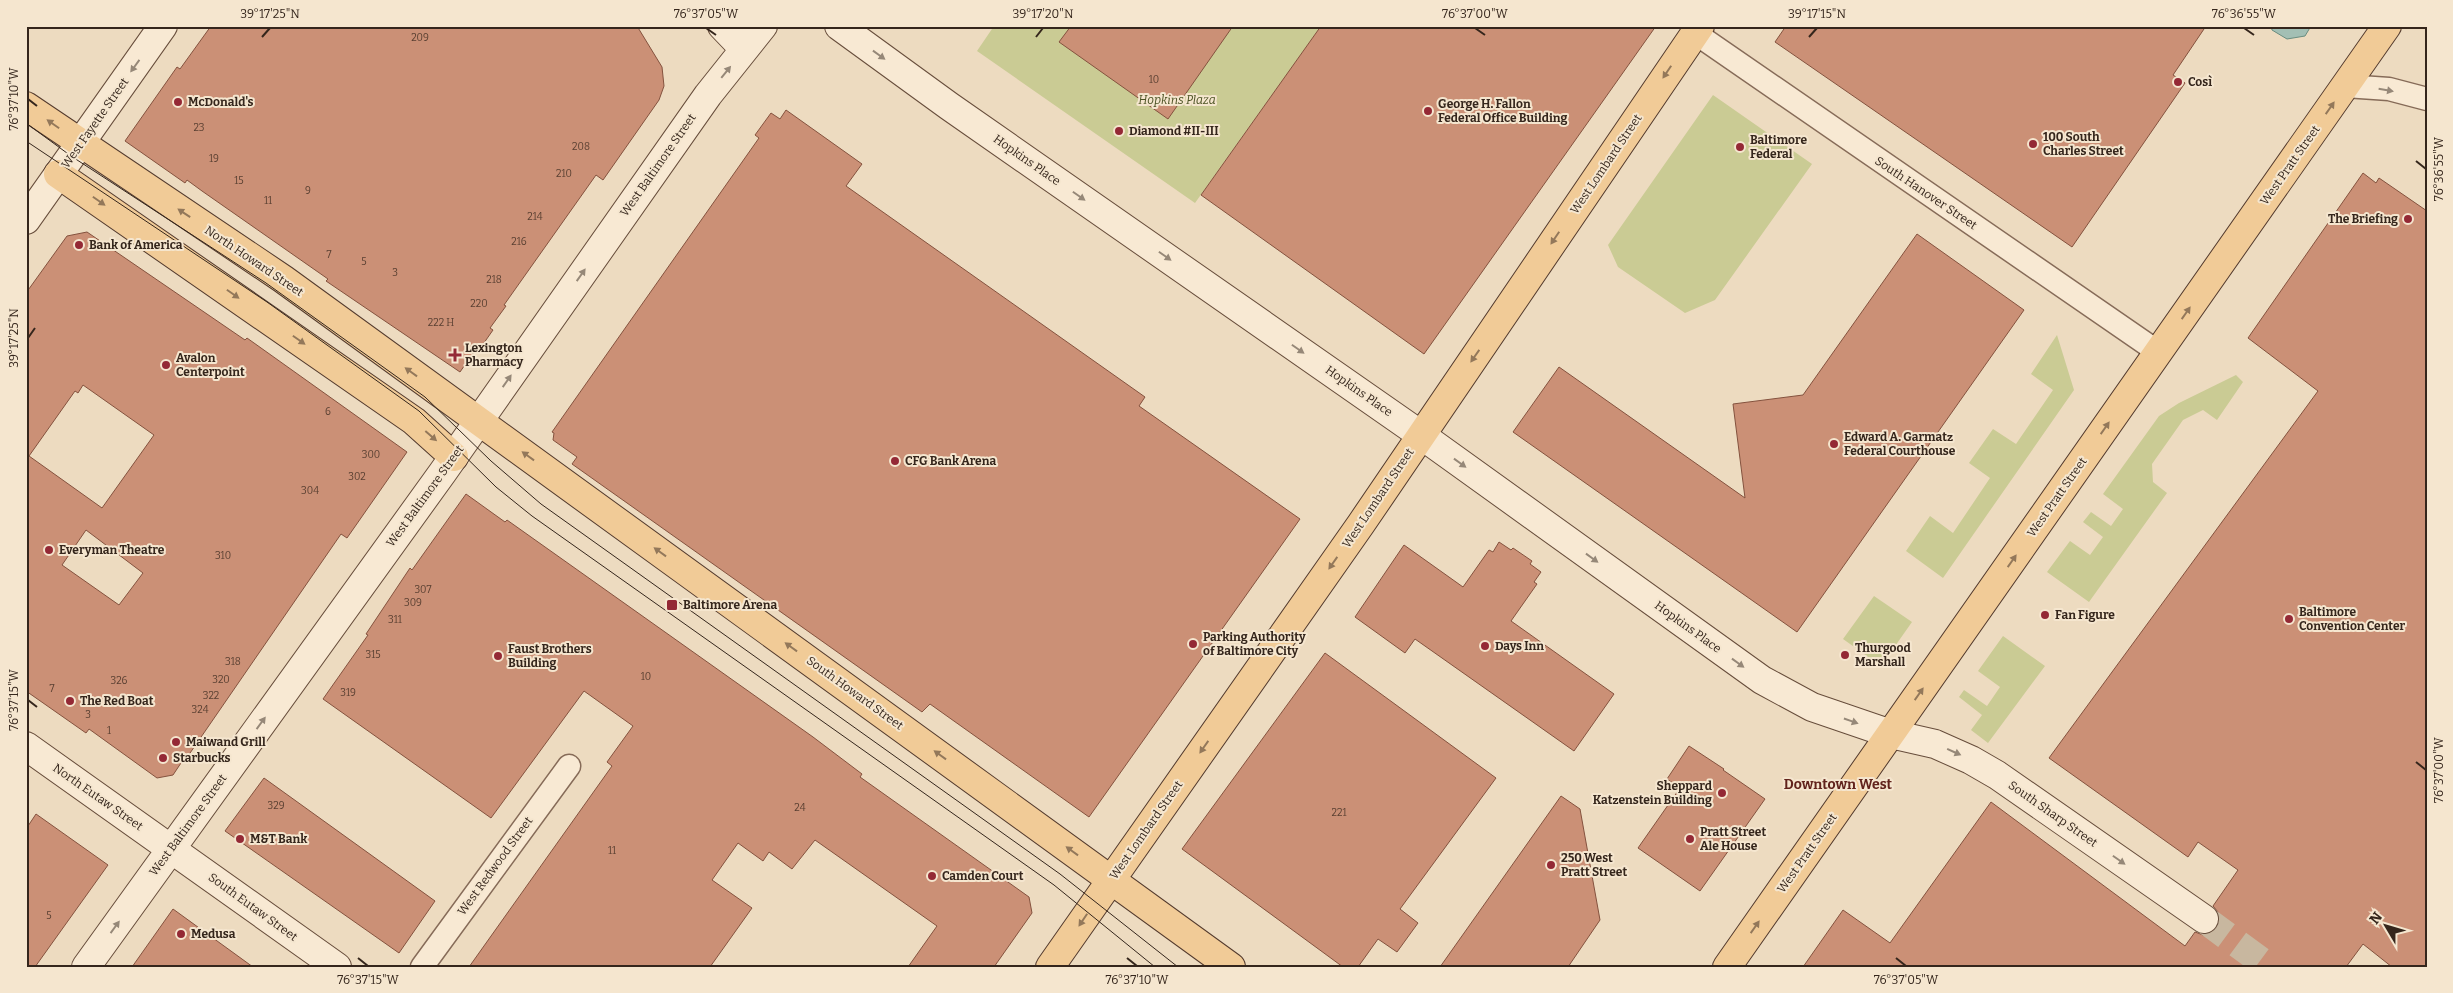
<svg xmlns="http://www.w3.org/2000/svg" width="2453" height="993" font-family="Bitter,serif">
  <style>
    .green { fill: #cacb94 }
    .water { fill: #a3bfb4; stroke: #6a8d80 }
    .building { fill: #cb9076; stroke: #84523e; fill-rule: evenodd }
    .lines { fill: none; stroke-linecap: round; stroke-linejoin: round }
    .secondary-tunnel { stroke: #c8b79f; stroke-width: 28; stroke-dasharray: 28 14; stroke-linecap: butt }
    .street-casing { stroke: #866b58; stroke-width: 25 }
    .secondary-casing { stroke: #674d3b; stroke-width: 30 }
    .primary-casing { stroke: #533a2d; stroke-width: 30 }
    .street { stroke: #f8e9d3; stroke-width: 22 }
    .secondary { stroke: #f8e9d3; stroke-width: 28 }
    .primary { stroke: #f1cb97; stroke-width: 28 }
    .tram { stroke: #35261c; stroke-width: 1 }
    .oneway { fill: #968878 }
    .oneway2 { fill: #93785a }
    .ticks { fill: none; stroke: #35261c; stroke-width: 2 }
    .poi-dot { fill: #942935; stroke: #f5e6cf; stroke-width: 2 }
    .labels { text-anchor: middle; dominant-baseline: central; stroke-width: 4; stroke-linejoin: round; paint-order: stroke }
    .number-label { font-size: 10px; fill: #5a4032 }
    .poi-label { font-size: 12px; font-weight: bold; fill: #35261c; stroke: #f5e6cf; text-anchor: start }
    .park-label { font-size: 12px; font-style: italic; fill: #4b5223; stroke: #f5e6cf }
    .street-label { font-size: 12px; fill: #35261c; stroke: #f5e6cf }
    .neighbourhood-label { font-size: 14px; font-weight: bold; fill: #61231c; stroke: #f5e6cf }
    .neatline { fill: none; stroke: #35261c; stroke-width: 2 }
    .ticks-label { font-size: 12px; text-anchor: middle; fill: #35261c }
  </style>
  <rect width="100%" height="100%" fill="#eddbc0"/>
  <path class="green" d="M994 26H1321L1195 203 977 51Z
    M1713 95 1812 164 1715 300 1685 313 1618 267 1608 245Z
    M2057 335 2074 390 1943 578 1906 551 1930 516 1953 533 1990 478 1969 463 1993 429 2016 444 2053 390 2031 374Z
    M2236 375 2243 382 2217 420 2203 410 2183 420 2152 464 2153 482 2167 493 2089 602 2047 572 2070 541 2090 555 2103 537 2083 522 2091 512 2111 526 2123 509 2103 494 2159 416 2179 403Z
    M1874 596 1912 622 1881 666 1843 639Z
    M2003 636 2045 666 1988 743 1971 730 1982 715 1959 697 1964 690 1987 706 2000 687 1978 671Z"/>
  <path class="water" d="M2271 26H2311L2305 36 2287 39 2272 30Z"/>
  <path class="building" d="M211 26H637L662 67 664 86 659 100 603 180 596 175 504 305 506 306 490 328 493 330 479 350 476 349 460 372 326 281 328 279 202 191 187 180 185 183 125 141 177 67 180 69Z
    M1071 26H1233L1168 119 1059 42Z
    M1321 26H1656L1424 354 1201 195Z
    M1786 26H2206L2173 75 2185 83 2072 247 1775 42Z
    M786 110 862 164 846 186 1145 397 1139 406 1300 519 1089 817 930 704 922 712 572 464 577 457 553 440 554 433 552 432 759 138 755 135 771 113 780 119Z
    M2363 173 2376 183 2379 178 2427 211V967H2392L2363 944 2346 967H1803L1843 910 1890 943 1991 802 2185 946 2195 932 2203 935 2211 933 2216 928 2220 920 2218 912 2213 906 2238 870 2198 842 2188 857 2049 758 2318 391 2248 338Z
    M87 232 245 340 247 338 407 452 347 538 341 534 188 756 187 754 173 775 157 778 89 729 86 733 26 691V293L67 236ZM83 385 154 435 102 508 29 456 75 391 78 393ZM86 530 143 573 119 605 62 565Z
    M1917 234 2024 310 1797 632 1513 432 1559 367 1745 498 1733 404 1803 395Z
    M466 494 505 522 507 520 813 737 862 774 860 777 1029 897 1032 913 994 967H908L937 926 815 840 792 869 769 852 763 861 738 843 712 880 752 908 710 967H469L612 766 607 762 633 726 584 691 491 818 323 699 368 635 366 634 410 568 412 570Z
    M1499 542 1511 550 1513 548 1532 561 1530 564 1541 572 1534 582 1537 584 1511 621 1614 694 1574 751 1415 639 1405 653 1355 617 1404 545 1463 587 1489 550 1493 552Z
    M1325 653 1496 778 1400 909 1418 923 1397 952 1378 939 1358 967H1343L1182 849Z
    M1689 746 1724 769 1723 770 1765 799 1700 891 1638 848 1680 788 1667 779Z
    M264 778 435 901 399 953 225 831Z
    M1561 796 1580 809 1600 920 1568 967H1440Z
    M36 814 108 865 35 967H26V829Z
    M173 909 253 967H132Z"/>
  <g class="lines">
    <path class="secondary-tunnel" d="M2204 919 2269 967"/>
    <g class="street-casing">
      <path id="street" d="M1695 33 2158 352
        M2345 86 2389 89 2427 99
        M422 967 569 766"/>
    </g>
    <g class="secondary-casing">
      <path id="secondary" d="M722 26 744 49
        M839 26 949 106 1421 435 1762 680 1812 707 1891 734 1935 744 1971 760 1997 775 2204 919
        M26 220 163 26
        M26 746 337 967
        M86 967 443 472 708 95 763 26"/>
    </g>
    <g class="primary-casing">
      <path id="primary" d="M26 106 283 279 1231 967
        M58 174 414 421 454 457
        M1050 967 1361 524 1700 26
        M1727 967 2387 26"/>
    </g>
    <use href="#street" class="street"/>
    <use href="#secondary" class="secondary"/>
    <use href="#primary" class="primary"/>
    <path class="tram" d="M26 123 71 156 266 283 425 397 491 461 541 504 1060 874 1178 967
      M26 141 267 302 419 411 496 487 532 516 1054 885 1155 967"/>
  </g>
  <defs><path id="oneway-solid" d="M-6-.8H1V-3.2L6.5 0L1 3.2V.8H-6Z" transform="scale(1.25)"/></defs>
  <g class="oneway">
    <use href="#oneway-solid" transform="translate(879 55) rotate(36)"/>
    <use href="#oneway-solid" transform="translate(135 66) rotate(126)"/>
    <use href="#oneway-solid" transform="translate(726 72) rotate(-51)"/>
    <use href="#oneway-solid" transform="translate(2386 90) rotate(10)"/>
    <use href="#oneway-solid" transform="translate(1079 196) rotate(35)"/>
    <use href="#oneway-solid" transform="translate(1165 256) rotate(35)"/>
    <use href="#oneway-solid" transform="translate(581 275) rotate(-55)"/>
    <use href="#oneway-solid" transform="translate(1298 349) rotate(35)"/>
    <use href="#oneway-solid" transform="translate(507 381) rotate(-55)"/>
    <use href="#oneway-solid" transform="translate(1460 463) rotate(36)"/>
    <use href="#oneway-solid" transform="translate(1592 558) rotate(36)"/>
    <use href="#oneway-solid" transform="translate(1738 663) rotate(36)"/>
    <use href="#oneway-solid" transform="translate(1851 721) rotate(19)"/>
    <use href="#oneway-solid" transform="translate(261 723) rotate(-54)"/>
    <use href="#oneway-solid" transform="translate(1954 752) rotate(24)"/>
    <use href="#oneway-solid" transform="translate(2119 860) rotate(35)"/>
    <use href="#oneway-solid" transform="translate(115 927) rotate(-54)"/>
  </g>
  <g class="oneway2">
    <use href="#oneway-solid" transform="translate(1667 72) rotate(124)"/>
    <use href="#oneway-solid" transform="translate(2330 108) rotate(-55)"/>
    <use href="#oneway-solid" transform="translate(53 124) rotate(-145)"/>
    <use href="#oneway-solid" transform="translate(99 201) rotate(35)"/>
    <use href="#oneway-solid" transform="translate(184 213) rotate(-146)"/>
    <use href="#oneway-solid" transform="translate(1555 238) rotate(124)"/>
    <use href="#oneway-solid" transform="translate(233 294) rotate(35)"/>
    <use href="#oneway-solid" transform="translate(2186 313) rotate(-55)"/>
    <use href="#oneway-solid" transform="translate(299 340) rotate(35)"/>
    <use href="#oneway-solid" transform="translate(1475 356) rotate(125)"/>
    <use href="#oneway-solid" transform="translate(411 372) rotate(-144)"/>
    <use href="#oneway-solid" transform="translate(2105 428) rotate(-55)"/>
    <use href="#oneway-solid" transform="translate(431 436) rotate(41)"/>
    <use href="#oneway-solid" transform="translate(528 456) rotate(-144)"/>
    <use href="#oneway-solid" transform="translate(660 552) rotate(-144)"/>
    <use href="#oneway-solid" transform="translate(2012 561) rotate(-55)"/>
    <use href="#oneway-solid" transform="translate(1333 563) rotate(125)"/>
    <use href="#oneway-solid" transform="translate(791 647) rotate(-144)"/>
    <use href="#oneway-solid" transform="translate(1919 694) rotate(-55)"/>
    <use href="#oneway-solid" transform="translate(1204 747) rotate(125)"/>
    <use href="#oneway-solid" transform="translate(940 755) rotate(-144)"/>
    <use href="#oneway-solid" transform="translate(1072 851) rotate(-144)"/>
    <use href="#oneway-solid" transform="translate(1083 920) rotate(124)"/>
    <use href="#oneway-solid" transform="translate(1755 927) rotate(-55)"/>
  </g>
  <path class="ticks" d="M706 28 716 35M1475 28 1485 35M2244 28 2254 35M262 37 270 28M1036 37 1043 28M1809 37 1817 28M28 99 37 106M2416 161 2426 169M28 338 35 328M28 700 37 707M2416 762 2426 770M358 958 368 966M1127 958 1137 966M1896 958 1906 966"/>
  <g class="poi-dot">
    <circle cx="2178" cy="82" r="5"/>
    <circle cx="178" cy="102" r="5"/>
    <circle cx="1428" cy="111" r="5"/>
    <circle cx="1119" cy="131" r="5"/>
    <circle cx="2033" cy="144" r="5"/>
    <circle cx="1740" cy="147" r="5"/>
    <circle cx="2408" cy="219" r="5"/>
    <circle cx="79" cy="245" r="5"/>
    <path d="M452.5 347.5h5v5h5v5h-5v5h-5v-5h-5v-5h5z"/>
    <circle cx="166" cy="365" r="5"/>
    <circle cx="1834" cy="444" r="5"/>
    <circle cx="895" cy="461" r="5"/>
    <circle cx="49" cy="550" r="5"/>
    <rect x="666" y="599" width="12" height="12" rx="2.5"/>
    <circle cx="2045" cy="615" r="5"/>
    <circle cx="2289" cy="619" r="5"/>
    <circle cx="1193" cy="644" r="5"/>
    <circle cx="1485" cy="646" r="5"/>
    <circle cx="1845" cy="655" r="5"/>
    <circle cx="498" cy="656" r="5"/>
    <circle cx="70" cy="701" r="5"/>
    <circle cx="176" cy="742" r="5"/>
    <circle cx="163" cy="758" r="5"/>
    <circle cx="1722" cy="793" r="5"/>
    <circle cx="240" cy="839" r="5"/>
    <circle cx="1690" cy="839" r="5"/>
    <circle cx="1551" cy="865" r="5"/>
    <circle cx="932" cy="876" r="5"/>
    <circle cx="181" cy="934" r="5"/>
  </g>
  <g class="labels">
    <g class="number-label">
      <text x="420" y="38">209</text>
      <text x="1154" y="80">10</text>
      <text x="199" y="128">23</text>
      <text x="581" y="147">208</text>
      <text x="214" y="159">19</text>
      <text x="564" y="174">210</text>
      <text x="239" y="181">15</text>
      <text x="308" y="191">9</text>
      <text x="268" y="201">11</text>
      <text x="535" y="217">214</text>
      <text x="519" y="242">216</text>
      <text x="329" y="255">7</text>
      <text x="364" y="262">5</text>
      <text x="395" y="273">3</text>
      <text x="494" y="280">218</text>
      <text x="479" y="304">220</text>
      <text x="441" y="323">222 H</text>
      <text x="328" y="412">6</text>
      <text x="371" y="455">300</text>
      <text x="357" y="477">302</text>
      <text x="310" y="491">304</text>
      <text x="223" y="556">310</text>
      <text x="423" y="590">307</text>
      <text x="413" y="603">309</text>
      <text x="395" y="620">311</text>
      <text x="373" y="655">315</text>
      <text x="233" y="662">318</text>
      <text x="646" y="677">10</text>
      <text x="221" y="680">320</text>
      <text x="119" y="681">326</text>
      <text x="52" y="689">7</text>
      <text x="348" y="693">319</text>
      <text x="211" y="696">322</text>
      <text x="200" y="710">324</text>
      <text x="88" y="715">3</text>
      <text x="109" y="731">1</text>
      <text x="276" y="806">329</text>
      <text x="800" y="808">24</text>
      <text x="1339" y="813">221</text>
      <text x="612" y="851">11</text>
      <text x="49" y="916">5</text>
    </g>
    <g class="poi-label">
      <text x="2188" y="82">Così</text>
      <text x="188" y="102">McDonald's</text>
      <text x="1438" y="104">George H. Fallon<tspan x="1438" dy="14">Federal Office Building</tspan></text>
      <text x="1129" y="131">Diamond #II-III</text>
      <text x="2043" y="137">100 South<tspan x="2043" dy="14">Charles Street</tspan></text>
      <text x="1750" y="140">Baltimore<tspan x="1750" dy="14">Federal</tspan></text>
      <text x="2398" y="219" text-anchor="end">The Briefing</text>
      <text x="89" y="245">Bank of America</text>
      <text x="465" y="348">Lexington<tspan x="465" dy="14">Pharmacy</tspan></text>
      <text x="176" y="358">Avalon<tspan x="176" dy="14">Centerpoint</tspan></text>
      <text x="1844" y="437">Edward A. Garmatz<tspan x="1844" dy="14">Federal Courthouse</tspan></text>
      <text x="905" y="461">CFG Bank Arena</text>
      <text x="59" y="550">Everyman Theatre</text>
      <text x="683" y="605">Baltimore Arena</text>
      <text x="2299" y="612">Baltimore<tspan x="2299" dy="14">Convention Center</tspan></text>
      <text x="2055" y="615">Fan Figure</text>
      <text x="1203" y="637">Parking Authority<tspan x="1203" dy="14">of Baltimore City</tspan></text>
      <text x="1495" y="646">Days Inn</text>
      <text x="1855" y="648">Thurgood<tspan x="1855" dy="14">Marshall</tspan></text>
      <text x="508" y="649">Faust Brothers<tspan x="508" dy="14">Building</tspan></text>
      <text x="80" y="701">The Red Boat</text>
      <text x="186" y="742">Maiwand Grill</text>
      <text x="173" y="758">Starbucks</text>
      <text x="1712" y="786" text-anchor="end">Sheppard<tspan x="1712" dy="14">Katzenstein Building</tspan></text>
      <text x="1700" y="832">Pratt Street<tspan x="1700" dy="14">Ale House</tspan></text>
      <text x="250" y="839">M&amp;T Bank</text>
      <text x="1561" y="858">250 West<tspan x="1561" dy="14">Pratt Street</tspan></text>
      <text x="942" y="876">Camden Court</text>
      <text x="191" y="934">Medusa</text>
    </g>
    <g class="park-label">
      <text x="1177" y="100">Hopkins Plaza</text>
    </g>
    <g class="street-label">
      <text transform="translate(95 123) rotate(-55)">West Fayette Street</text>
      <text transform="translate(1027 160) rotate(35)">Hopkins Place</text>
      <text transform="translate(1606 164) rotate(-56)">West Lombard Street</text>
      <text transform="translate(658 165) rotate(-55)">West Baltimore Street</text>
      <text transform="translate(2290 165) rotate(-55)">West Pratt Street</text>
      <text transform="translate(1926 193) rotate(34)">South Hanover Street</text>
      <text transform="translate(254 261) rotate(34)">North Howard Street</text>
      <text transform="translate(1359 391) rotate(35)">Hopkins Place</text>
      <text transform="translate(425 496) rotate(-54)">West Baltimore Street</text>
      <text transform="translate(2057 497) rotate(-55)">West Pratt Street</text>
      <text transform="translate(1378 498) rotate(-56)">West Lombard Street</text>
      <text transform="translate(1688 627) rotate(36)">Hopkins Place</text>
      <text transform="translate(855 693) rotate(36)">South Howard Street</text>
      <text transform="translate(98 797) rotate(35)">North Eutaw Street</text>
      <text transform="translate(2053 814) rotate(35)">South Sharp Street</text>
      <text transform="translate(188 825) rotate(-54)">West Baltimore Street</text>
      <text transform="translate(1146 830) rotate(-55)">West Lombard Street</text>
      <text transform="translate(1807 853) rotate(-55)">West Pratt Street</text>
      <text transform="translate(495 866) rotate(-54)">West Redwood Street</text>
      <text transform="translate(253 907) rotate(36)">South Eutaw Street</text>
    </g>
    <g class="neighbourhood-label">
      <text x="1838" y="784">Downtown West</text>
    </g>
  </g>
  <rect width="2453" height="993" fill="none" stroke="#f5e6cf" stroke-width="55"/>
  <g transform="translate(2386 926) rotate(308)" stroke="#f5e6cf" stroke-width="4" paint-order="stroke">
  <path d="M0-4L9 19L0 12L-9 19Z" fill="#35261c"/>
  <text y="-8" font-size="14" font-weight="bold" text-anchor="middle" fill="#35261c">N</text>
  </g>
  <rect x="28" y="28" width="2398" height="938" class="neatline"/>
  <g class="ticks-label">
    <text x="270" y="18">39°17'25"N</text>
    <text x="706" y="18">76°37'05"W</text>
    <text x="1043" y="18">39°17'20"N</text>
    <text x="1475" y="18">76°37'00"W</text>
    <text x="1817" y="18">39°17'15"N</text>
    <text x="2244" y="18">76°36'55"W</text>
    <text transform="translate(14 99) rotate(-90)" y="4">76°37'10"W</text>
    <text transform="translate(2439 169) rotate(-90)" y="4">76°36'55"W</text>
    <text transform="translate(14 338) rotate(-90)" y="4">39°17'25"N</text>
    <text transform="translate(14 700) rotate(-90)" y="4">76°37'15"W</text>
    <text transform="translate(2439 770) rotate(-90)" y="4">76°37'00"W</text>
    <text x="368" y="984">76°37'15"W</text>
    <text x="1137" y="984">76°37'10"W</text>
    <text x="1906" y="984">76°37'05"W</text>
  </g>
</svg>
